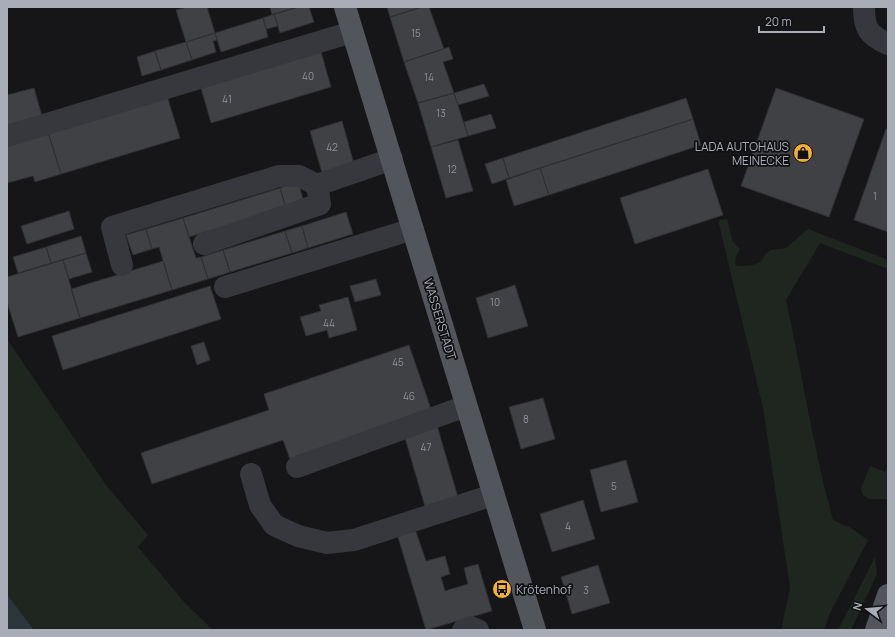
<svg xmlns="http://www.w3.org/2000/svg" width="895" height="637" font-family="Manrope,sans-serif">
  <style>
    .green { fill: #1e261f }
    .water { fill: #2c353c }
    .building { fill: #404145; stroke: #303034 }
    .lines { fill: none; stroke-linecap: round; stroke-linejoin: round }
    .minor { stroke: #37383d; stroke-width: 22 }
    .major { stroke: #53555c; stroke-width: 22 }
    .labels { text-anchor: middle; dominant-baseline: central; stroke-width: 3.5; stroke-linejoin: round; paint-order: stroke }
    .number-label { font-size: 10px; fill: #8e929b }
    .poi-label { font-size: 12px; fill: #a8adb8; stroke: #111113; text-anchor: end }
    .street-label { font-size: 12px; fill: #a8adb8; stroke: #111113 }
  </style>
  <rect width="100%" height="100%" fill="#161618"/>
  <path class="green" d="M727 219 733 242 740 249 736 256 735 265C743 268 755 265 762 261L765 254 771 250 786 248 808 229 888 260V269L820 243 786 300C802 373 813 448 833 520L851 528 868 540 830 613 824 630H781L790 588 763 408 718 220Z
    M7 339 106 485 148 535 138 547 185 603 213 630H34L7 594Z
    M888 465V499H869L863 495 861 489 870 466 885 472Z
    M875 557 877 574 851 630H838Z"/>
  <path class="water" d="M7 594 34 630H7Z"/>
  <path class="building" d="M188 7H207L215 33 186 42 176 10Z
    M270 7H298L272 15Z
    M298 7H309L314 22 280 33 274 14Z
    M387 7H422L390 17Z
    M422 7H429L444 49 404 62 390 17Z
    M274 14 278 26 266 29 263 18Z
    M263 18 268 37 221 52 215 33Z
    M215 33 217 40 213 41 216 52 192 60 186 42Z
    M186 42 192 60 161 70 155 51Z
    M449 47 453 59 443 62 454 93 418 103 404 62Z
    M155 51 161 70 142 76 137 57Z
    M321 52 331 87 211 123 201 88Z
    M484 84 489 96 458 105 454 93Z
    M34 88 42 116 7 126V95Z
    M776 88 864 119 829 217 741 186Z
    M454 93 468 136 431 147 418 103Z
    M167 96 180 138 61 174 48 132Z
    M686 98 693 119 509 178 503 158Z
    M491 114 496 128 468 136 464 122Z
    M693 119 701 145 549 195 540 168Z
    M342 121 354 164 322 173 310 131Z
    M886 129 888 130V232L854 220Z
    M48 132 61 174 35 182 33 176 7 183V145Z
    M458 140 473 191 446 198 431 147Z
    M503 158 509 178 492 184 485 164Z
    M540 168 549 195 514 206 506 180Z
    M708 169 723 215 635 244 620 198Z
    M298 182 303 199 285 205 280 188Z
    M280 188 285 205 278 210 189 237 183 218Z
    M69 211 74 229 27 244 21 226Z
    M346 212 353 234 308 248 302 226Z
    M183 218 196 258 201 257 208 279 172 290 159 247 152 249 146 229Z
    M302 226 308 248 292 253 285 231Z
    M146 229 152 249 133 255 126 235Z
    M285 231 292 253 230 272 223 250Z
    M81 236 86 253 51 263 46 247Z
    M46 247 51 263 18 273 13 257Z
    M223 250 230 272 208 279 201 257Z
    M86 253 92 272 69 279 63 260Z
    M63 260 80 318 18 337 7 302V277Z
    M163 261 172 290 80 318 71 289Z
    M376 279 381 295 355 302 350 286Z
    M515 285 528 326 488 338 476 298Z
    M210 286 221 319 63 370 52 336Z
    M348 297 357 330 329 338 327 330 306 336 300 317 321 311 319 305Z
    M204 342 210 360 197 365 191 346Z
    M409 345 433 415 291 462 283 440 152 484 141 453 269 410 264 394Z
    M543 398 555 439 521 449 509 407Z
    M436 422 459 501 426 510 403 431Z
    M626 460 638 502 601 512 590 470Z
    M583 500 595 539 552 552 540 514Z
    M415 529 426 561 445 556 450 574 441 577 445 591 468 584 464 568 478 564 492 611 426 630 397 534Z
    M598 565 610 603 572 614 561 577Z"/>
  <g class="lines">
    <path class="minor" d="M864 7C864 28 868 35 888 44
      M7 136 352 32
      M204 244 320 204 317 185 392 159
      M122 265 112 227 279 176H299L317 185
      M225 287 413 229
      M297 467 466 406
      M251 474 260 505 274 525 298 536 327 543 354 540 493 495
      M463 630 470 627 478 630"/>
    <path class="major" d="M345 7 535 630
      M876 630 888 595"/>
  </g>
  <defs>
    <g id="shop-disc" transform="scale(1)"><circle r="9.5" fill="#f2b134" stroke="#111113"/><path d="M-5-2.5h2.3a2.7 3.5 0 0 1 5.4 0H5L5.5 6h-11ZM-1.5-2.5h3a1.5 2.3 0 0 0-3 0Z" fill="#111"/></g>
    <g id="bus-disc" transform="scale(1)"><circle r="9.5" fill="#f2b134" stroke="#111113"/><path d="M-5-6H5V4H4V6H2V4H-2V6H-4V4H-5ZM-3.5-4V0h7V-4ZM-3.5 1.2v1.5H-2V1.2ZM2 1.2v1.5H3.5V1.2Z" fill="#111"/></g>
  </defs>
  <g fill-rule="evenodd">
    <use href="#shop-disc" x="803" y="153"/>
    <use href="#bus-disc" x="502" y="589"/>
  </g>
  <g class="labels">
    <g class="number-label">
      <text x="416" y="33">15</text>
      <text x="308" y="76">40</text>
      <text x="429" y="77">14</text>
      <text x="227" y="99">41</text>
      <text x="441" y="113">13</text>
      <text x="332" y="147">42</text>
      <text x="452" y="169">12</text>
      <text x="875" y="196">1</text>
      <text x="495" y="302">10</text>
      <text x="329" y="323">44</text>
      <text x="398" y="362">45</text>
      <text x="409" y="396">46</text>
      <text x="526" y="419">8</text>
      <text x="426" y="447">47</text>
      <text x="614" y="486">5</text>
      <text x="568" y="526">4</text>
      <text x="586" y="590">3</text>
    </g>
    <g class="poi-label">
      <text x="789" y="146">LADA AUTOHAUS<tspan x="789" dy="14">MEINECKE</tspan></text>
      <text x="516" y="589" text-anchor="start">Krötenhof</text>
    </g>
    <g class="street-label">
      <text transform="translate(440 319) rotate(73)">WASSERSTADT</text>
    </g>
  </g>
  <rect width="895" height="637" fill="none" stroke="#a8adb8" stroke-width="16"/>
  <g transform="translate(867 609) rotate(286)" stroke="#111113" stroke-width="3" paint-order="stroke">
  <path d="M0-3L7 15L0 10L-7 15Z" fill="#a8adb8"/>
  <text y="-6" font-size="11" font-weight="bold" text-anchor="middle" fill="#a8adb8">N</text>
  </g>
  <path d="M759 26v6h65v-6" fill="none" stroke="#a8adb8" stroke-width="2"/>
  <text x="765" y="26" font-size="12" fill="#a8adb8" stroke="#111113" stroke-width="3" paint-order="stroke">20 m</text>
</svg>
